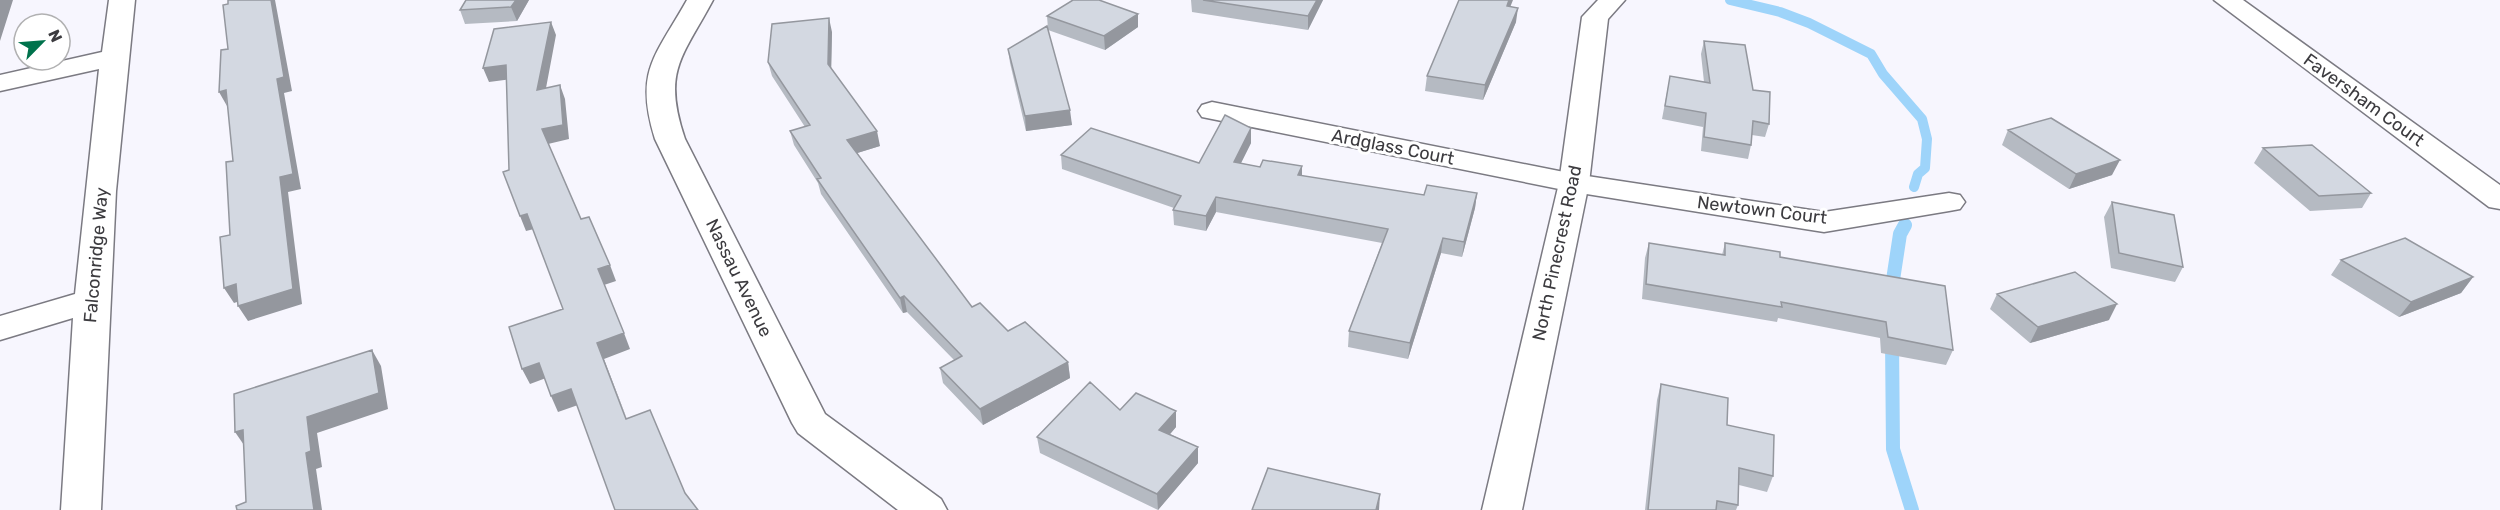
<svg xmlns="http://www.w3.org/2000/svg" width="2500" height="510" font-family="Rubik,sans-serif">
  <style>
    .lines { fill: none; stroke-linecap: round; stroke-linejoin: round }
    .stream-far1 { stroke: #9ed4fa; stroke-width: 10 }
    .stream { stroke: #9ed4fa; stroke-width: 14 }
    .minor-casing { stroke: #7b7a82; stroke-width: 3 }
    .tertiary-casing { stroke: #7b7a82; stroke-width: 3 }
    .minor { fill: #fff; fill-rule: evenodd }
    .tertiary { fill: #fff; fill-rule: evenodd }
    .wall { fill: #b5bac2 }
    .shaded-wall { fill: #94979e }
    .building { fill: #d3d8e1; stroke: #94979e; stroke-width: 1.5 }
    .labels { text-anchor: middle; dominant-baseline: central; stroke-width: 6; stroke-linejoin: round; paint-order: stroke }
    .street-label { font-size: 18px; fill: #3c3b3f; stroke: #fff }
  </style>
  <rect width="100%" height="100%" fill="#f7f6fe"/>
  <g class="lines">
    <path class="stream-far1" d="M1730 0 1780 12 1809 23 1871 54 1883 74 1922 119 1927 139 1925 168 1918 174 1914 187"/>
    <path class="stream" d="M1891 293 1900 234 1905 225
      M1892 340 1893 449 1912 510"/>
    <g class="minor-casing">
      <path id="minor" d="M109 0H135L116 191 101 510H61L73 318 0 340V316L75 294 99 69 0 91V75L102 52Z
        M687 0H713C682 58 662 71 685 139L825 414 941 499 947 510H898L798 433 792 423 655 139C634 71 655 57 687 0Z
        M2214 0H2243L2500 185V209L2489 207Z
        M1212 102 1574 174 1824 212 1949 193 1960 195 1965 202 1960 209 1949 211 1824 232 1574 192 1202 117 1198 111 1202 105Z"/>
    </g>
    <g class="tertiary-casing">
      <path id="tertiary" d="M1598 0H1625L1608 19 1589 183 1522 510H1482L1559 183 1582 17Z"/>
    </g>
    <use href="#minor" class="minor"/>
    <use href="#tertiary" class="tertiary"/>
  </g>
  <path class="wall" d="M466 0H529L517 21 465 24 460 10Z
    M1191 0H1323L1308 30 1192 12Z
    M1510 7 1516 22 1483 100 1425 91 1427 76Z
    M1138 14V27L1105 50 1048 30 1072 125 1026 131 1010 63 1008 49 1048 29 1047 16Z
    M832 32 831 69 880 146 857 153 972 307 1008 331 1068 362 1070 378 983 425 943 383 940 368 954 360 907 312 903 313 821 194 818 183 794 145 790 131 805 127 772 76 768 62Z
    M1704 41 1753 90 1769 124 1765 137 1752 135 1751 145 1748 159 1701 151 1703 127 1662 119 1670 76 1704 82 1701 54Z
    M1251 128V143L1241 163 1260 167 1302 166V176L1424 195 1477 193 1475 208 1462 257 1441 253 1408 359 1348 347 1349 331 1382 243 1216 212 1206 231 1174 225 1173 210 1174 208 1062 169 1061 155 1199 163Z
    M2008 130 2112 175 2069 189 2002 145Z
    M2263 148 2371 193 2362 208 2310 211 2254 163Z
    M2112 202 2183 267 2175 282 2111 268 2104 217Z
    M1649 243 1722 255 1725 243 1780 257 1953 350 1946 365 1881 353 1880 338 1778 318 1777 322 1642 299 1645 258Z
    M2341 260 2473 277 2461 293 2399 317 2331 275Z
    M1997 294 2109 320 2030 343 1990 309Z
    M1661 384 1727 425 1773 476 1767 492 1739 485 1738 505 1736 510H1645L1657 400Z
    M1120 410 1176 427 1170 434 1198 447V463L1158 510 1040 453 1037 437Z"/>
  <path class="shaded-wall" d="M0 0H13L0 41Z
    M271 0H275L292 91 284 93 301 189 288 192 302 304 248 321 238 306 280 177Z
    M516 0H529L517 21 511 7Z
    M1317 0H1323L1308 30V16Z
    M1509 0H1513L1505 20 1507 6Z
    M1518 8 1516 22 1483 100 1485 85Z
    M1138 14V27L1105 50 1104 36Z
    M829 18 832 32 831 78 828 64Z
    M551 22 556 35 543 104 537 90Z
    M506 65 512 79 489 82 483 68Z
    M560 85 565 99 569 139 548 144 542 129Z
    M226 90 227 106 219 92Z
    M1070 110 1072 125 1026 131 1025 116Z
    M1251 128V143L1234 177V162Z
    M877 131 880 146 851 155 847 140Z
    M2120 160 2112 175 2069 189 2076 174Z
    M1302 166V181L1298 175Z
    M1477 193 1475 208 1462 257 1464 242Z
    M1216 197V212L1206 231V216Z
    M527 214 534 229 526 231 520 216Z
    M1443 238 1441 253 1408 359 1410 343Z
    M610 265 616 281 604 285 598 269Z
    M2473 277 2461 293 2399 317 2411 302Z
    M236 284 246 299 234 303 224 288Z
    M904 296 907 312 903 313 900 298Z
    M2117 304 2109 320 2030 343 2038 327Z
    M624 333 630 349 604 359 633 435 597 343Z
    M372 350 381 366 388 409 317 433 322 467 316 469 322 510H314L306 453 307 417Z
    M1068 362 1070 378 983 425 980 409Z
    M539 363 546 378 530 384 522 369Z
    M571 389 578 405 558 412 551 396Z
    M1176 411V427L1160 446 1159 430Z
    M243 430 246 448 235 432Z
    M1198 447V463L1158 510 1157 494Z
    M1380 494 1379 510H1376Z"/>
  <path class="building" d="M228 0H271L284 77 277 79 293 174 280 177 293 289 238 306 236 284 224 288 220 237 230 235 226 162 233 161 226 90 219 92 221 50 228 49 223 5 228 4Z
    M466 0H516L511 7 460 10Z
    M1073 0H1099L1138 14 1104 36 1047 16Z
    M1203 0H1317L1308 16Z
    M1459 0H1509L1507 6 1518 8 1485 85 1427 76Z
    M829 18 828 64 877 131 847 140 972 307 980 303 1008 331 1025 322 1068 362 980 409 940 368 962 356 904 296 900 298 817 179 821 178 790 131 810 125 768 62 772 24Z
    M551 22 537 90 560 85 563 125 542 129 581 219 589 217 610 265 598 269 624 333 597 343 626 419 650 410 685 493 698 510H615L571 389 551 396 539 363 522 369 509 327 563 309 527 214 520 216 503 172 509 170 506 65 483 68 494 29Z
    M1047 26 1070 110 1025 116 1008 49Z
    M1704 41 1745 45 1753 90 1770 92 1769 124 1753 121 1751 145 1704 137 1706 113 1665 106 1670 76 1710 83Z
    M1225 115 1251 128 1234 162 1260 167 1263 160 1302 166 1298 175 1424 195 1427 185 1477 193 1464 242 1443 238 1410 343 1349 331 1388 229 1216 197 1206 216 1173 210 1181 196 1061 155 1091 128 1199 163Z
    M2051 118 2120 160 2076 174 2008 130Z
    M2312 145 2371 193 2319 196 2263 148Z
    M2112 202 2174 215 2183 267 2119 253Z
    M2405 238 2473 277 2411 302 2341 260Z
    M1649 243 1725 255V243L1780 252V257L1945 286 1953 350 1888 337 1886 322 1781 302 1782 307 1646 284Z
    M2075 272 2117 304 2038 327 1997 294Z
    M372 350 379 393 307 417 311 451 306 453 314 510H237L236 506 246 502 243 430 235 432 234 394Z
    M1090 382 1120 410 1136 393 1176 411 1159 430 1198 447 1157 494 1037 437Z
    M1661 384 1728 398 1727 425 1774 435 1773 476 1739 468 1738 505 1717 501 1716 510H1648Z
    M1268 468 1380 494 1376 510H1252Z"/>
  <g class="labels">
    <g class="street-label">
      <text transform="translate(2364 100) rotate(36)">Faversham Court</text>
      <text transform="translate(1393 147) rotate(11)">Ardglass Court</text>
      <text transform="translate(1762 210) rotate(7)">Newtown Court</text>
      <text transform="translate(1557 253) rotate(-78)">North Pinecrest Road</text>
      <text transform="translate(96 255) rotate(-85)">Falconridge Way</text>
      <text transform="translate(739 278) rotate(64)">Nassau Avenue</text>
    </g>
  </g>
  <g transform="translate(42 42) rotate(65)"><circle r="28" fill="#ffffff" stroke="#b1b1b2" stroke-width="1.5"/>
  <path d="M0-4.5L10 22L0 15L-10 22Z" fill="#00724c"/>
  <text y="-9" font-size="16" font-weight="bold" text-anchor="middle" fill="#3c3b3f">N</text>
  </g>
</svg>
